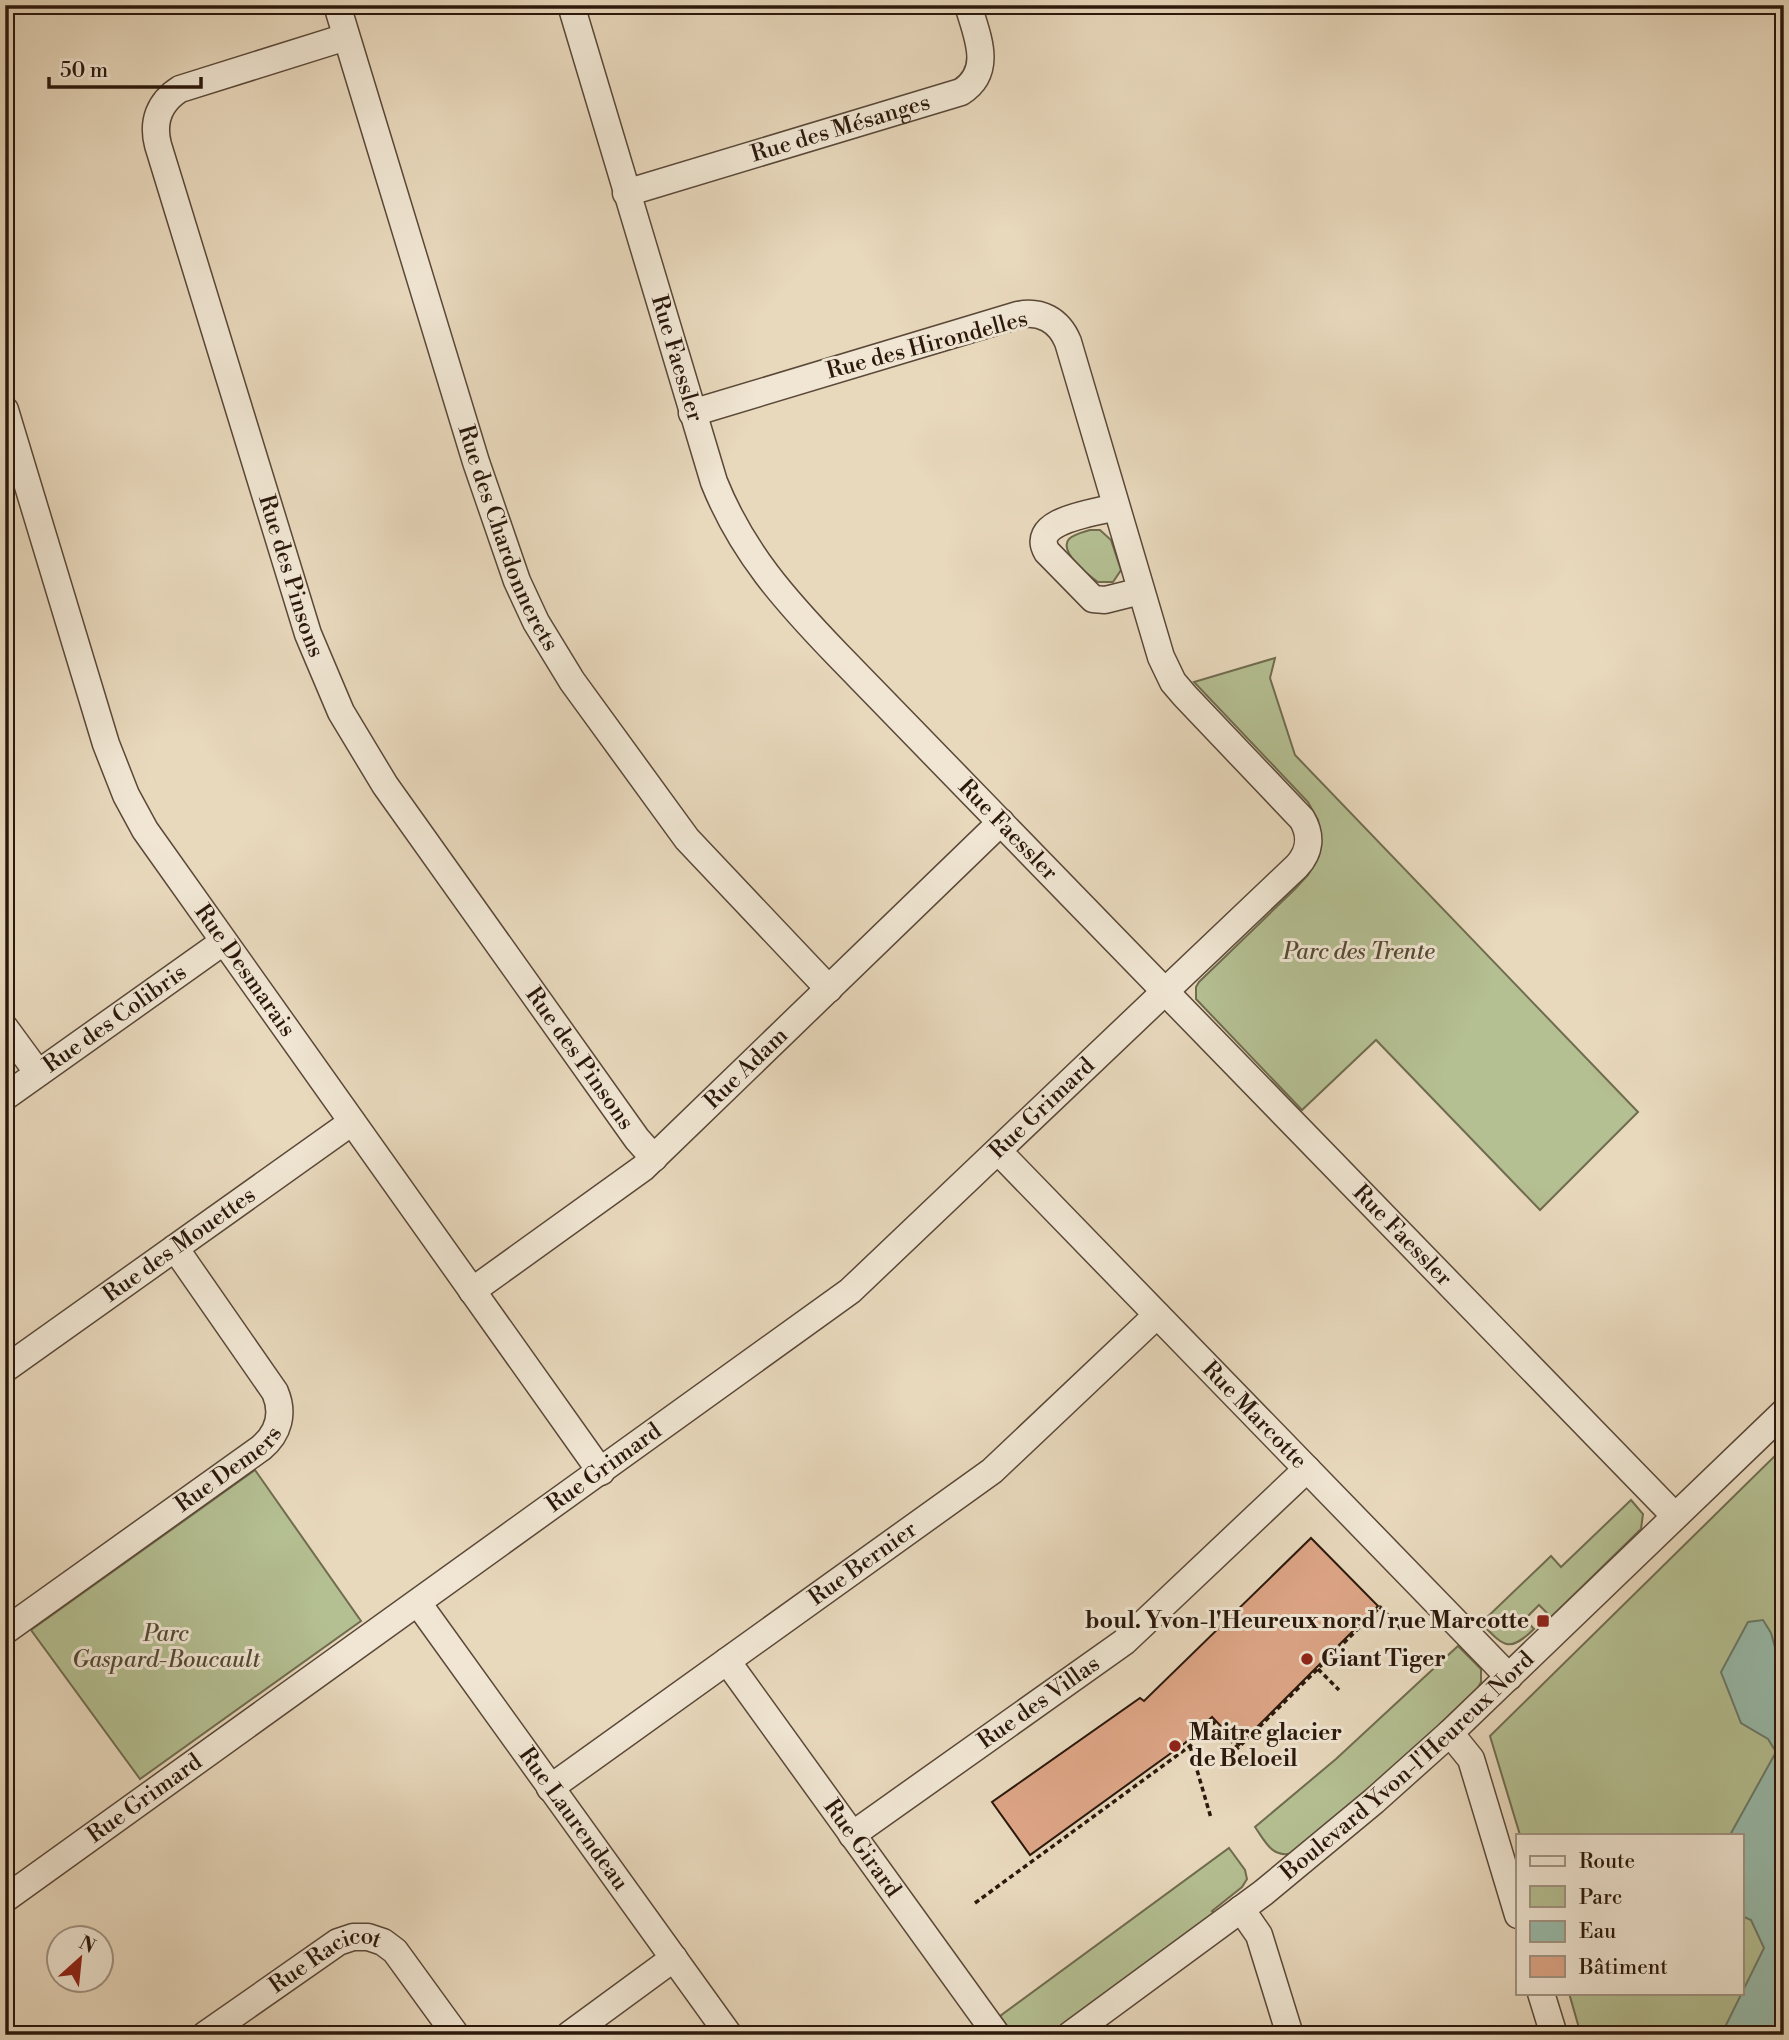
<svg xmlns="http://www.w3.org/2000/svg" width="1789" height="2040" font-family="'Libre Bodoni',serif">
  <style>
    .green { fill: #b4bf92; stroke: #706c4f; stroke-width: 2 }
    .water { fill: #98bbab; stroke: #6c7a6b; stroke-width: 2 }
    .building { fill: #dda586; stroke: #2b180c; stroke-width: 2 }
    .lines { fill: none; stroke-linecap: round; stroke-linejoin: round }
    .minor-casing { stroke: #5a4838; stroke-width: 29 }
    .path { stroke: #2b180c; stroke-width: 3.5; stroke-dasharray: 5 3.5; stroke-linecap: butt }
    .minor { stroke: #f0e6d3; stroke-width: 26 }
    .poi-dot { fill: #8f2418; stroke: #f0e6d3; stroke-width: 2.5 }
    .labels { text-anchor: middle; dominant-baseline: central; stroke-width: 6; stroke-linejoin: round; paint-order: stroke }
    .street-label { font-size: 23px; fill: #2b180c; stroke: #f0e6d3 }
    .park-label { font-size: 23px; font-style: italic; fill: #544a34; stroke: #f0e6d3 }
    .poi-label { font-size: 23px; font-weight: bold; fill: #2b180c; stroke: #f0e6d3; text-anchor: start }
  </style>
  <rect width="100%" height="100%" fill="#e8d8bc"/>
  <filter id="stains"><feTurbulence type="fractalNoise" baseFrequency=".00286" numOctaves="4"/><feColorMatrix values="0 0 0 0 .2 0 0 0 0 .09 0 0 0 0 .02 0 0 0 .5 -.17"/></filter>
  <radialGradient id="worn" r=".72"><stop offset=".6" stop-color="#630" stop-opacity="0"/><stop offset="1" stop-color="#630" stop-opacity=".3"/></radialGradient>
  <path class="green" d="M1090 530H1100L1111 540 1121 570 1113 582H1098C1088 575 1058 551 1069 539 1074 534 1084 532 1090 530Z
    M1275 658 1270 678 1295 755 1638 1112 1540 1210 1376 1040 1302 1110 1196 999V987L1199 982 1295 889 1308 875 1319 856 1321 841 1318 820 1308 802 1194 682Z
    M1784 1447V2035H1581L1569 1993H1742V1835H1520L1490 1736Z
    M255 1470 361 1621 140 1779 31 1630Z
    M1631 1500 1643 1514 1641 1529 1551 1617 1539 1605 1525 1619 1534 1629C1508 1654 1504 1646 1481 1623L1551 1556 1561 1567Z
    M1458 1646 1481 1669V1682L1477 1690 1393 1768 1293 1853C1272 1859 1265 1841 1255 1827L1336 1759Z
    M1229 1848 1245 1870 1247 1879 1242 1887 1212 1911 1215 1914 1049 2035H1013L1000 2016Z"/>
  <path class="water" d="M1763 1620 1771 1633 1784 1679V2035H1729L1726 2025 1764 1948 1751 1920 1742 1916V1835H1730L1776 1752 1768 1739 1741 1723 1721 1672 1748 1622Z"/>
  <path class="building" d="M1311 1538 1378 1606 1239 1745 1212 1717 1185 1743 1030 1855 992 1802 1140 1698 1144 1701Z"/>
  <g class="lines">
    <g class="minor-casing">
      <g id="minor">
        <path id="s1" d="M337 5 476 462 517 581 536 622 572 681 687 839 829 989"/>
        <path id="s2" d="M571 5 714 482C742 552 785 600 837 654L1675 1516"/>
        <path id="s3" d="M346 37 180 89C159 102 152 122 158 145L308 634 341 712 385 785 637 1139 654 1158"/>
        <path id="s4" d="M626 193 961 92C994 71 977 36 968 5"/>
        <path id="s5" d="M5 410 106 744 126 795 145 830 601 1472"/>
        <path d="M1116 507C1095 513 1028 520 1047 552L1093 599 1105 600 1141 591"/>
        <path d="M5 1028 38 1073"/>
        <path id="s6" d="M5 1097 223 942"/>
        <path id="s7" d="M998 1151 1509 1677"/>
        <path id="s8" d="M472 1291 643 1168 1001 822"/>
        <path id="s9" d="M5 1369 352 1122"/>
        <path id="s10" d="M418 1603 729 2035"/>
        <path id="s11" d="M5 1631 261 1448C279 1433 284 1413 275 1392L175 1248"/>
        <path id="s12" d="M727 1661 997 2035"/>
        <path d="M1450 1733 1471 1759 1518 1915"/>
        <path id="s13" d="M550 1788 992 1471 1157 1315"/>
        <path id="s14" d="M852 1835 1124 1642 1307 1469"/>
        <path id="s15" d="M5 1899 850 1291 1297 866C1310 852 1312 836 1302 819L1185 696 1173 682 1161 657 1068 342C1059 320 1040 310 1018 315L692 413"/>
        <path d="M1241 1909 1259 1935 1290 2035"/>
        <path d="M1541 1993 1554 2035"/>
        <path id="s16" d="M205 2035 338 1942 353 1937H368L383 1942 395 1951 456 2035"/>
        <path d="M569 2035 674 1958"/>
        <path id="s17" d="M1070 2035 1263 1893 1374 1801 1450 1733 1784 1412"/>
      </g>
    </g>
    <path class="path" d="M1318 1669 1339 1690
      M1190 1746 1211 1818
      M975 1903 1190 1746 1213 1722 1238 1748 1380 1607 1401 1629"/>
    <use href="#minor" class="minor"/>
  </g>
  <g class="poi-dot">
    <rect x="1536" y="1614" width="14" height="14" rx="3.5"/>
    <circle cx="1307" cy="1659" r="7"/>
    <circle cx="1175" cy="1746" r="7"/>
  </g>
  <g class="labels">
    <g class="street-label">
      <text stroke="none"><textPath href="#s4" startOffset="224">Rue des Mésanges</textPath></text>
      <text transform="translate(927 345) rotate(-15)">Rue des Hirondelles</text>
      <text stroke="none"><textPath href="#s2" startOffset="369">Rue Faessler</textPath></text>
      <text stroke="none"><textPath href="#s1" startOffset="560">Rue des Chardonnerets</textPath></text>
      <text stroke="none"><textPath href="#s3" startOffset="690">Rue des Pinsons</textPath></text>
      <text stroke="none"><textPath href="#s2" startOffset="956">Rue Faessler</textPath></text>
      <text stroke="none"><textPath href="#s5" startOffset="616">Rue Desmarais</textPath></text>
      <text stroke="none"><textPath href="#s6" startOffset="135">Rue des Colibris</textPath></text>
      <text stroke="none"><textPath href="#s3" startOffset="1256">Rue des Pinsons</textPath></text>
      <text stroke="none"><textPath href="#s8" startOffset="354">Rue Adam</textPath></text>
      <text stroke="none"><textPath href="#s15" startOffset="1306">Rue Grimard</textPath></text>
      <text stroke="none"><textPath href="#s2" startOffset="1522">Rue Faessler</textPath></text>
      <text stroke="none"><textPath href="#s9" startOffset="214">Rue des Mouettes</textPath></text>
      <text stroke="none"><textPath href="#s7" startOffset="368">Rue Marcotte</textPath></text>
      <text stroke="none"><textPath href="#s11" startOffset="276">Rue Demers</textPath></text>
      <text stroke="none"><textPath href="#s15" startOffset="738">Rue Grimard</textPath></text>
      <text stroke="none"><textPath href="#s13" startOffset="385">Rue Bernier</textPath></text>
      <text stroke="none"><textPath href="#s14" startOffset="229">Rue des Villas</textPath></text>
      <text stroke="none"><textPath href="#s17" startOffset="432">Boulevard Yvon-l'Heureux Nord</textPath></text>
      <text stroke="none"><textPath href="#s15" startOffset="172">Rue Grimard</textPath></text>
      <text stroke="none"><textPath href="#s10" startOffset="266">Rue Laurendeau</textPath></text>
      <text stroke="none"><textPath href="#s12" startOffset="231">Rue Girard</textPath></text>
      <text stroke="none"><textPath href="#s16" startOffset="144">Rue Racicot</textPath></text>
    </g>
    <g class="park-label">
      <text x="1359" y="952">Parc des Trente</text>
      <text x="166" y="1634">Parc<tspan x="166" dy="26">Gaspard-Boucault</tspan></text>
    </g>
    <g class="poi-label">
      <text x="1529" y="1621" text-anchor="end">boul. Yvon-l'Heureux nord / rue Marcotte</text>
      <text x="1321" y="1659">Giant Tiger</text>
      <text x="1189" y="1733">Maitre glacier<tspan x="1189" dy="26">de Beloeil</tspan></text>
    </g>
  </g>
  <rect width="1789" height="2040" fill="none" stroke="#e8d8bc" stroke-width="28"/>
  <rect x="7" y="7" width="1775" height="2026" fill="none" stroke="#2b180c" stroke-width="3.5"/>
  <rect x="14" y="14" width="1761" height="2012" fill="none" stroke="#2b180c" stroke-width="2"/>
  <rect x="1516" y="1834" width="228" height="161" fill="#f0e6d3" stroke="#a19483" stroke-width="2"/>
  <rect x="1530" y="1856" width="35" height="10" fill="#f0e6d3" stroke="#a19483" stroke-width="2"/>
  <text x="1579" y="1868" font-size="21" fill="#2b180c">Route</text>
  <rect x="1530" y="1886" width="35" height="21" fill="#b4bf92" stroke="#a19483" stroke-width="2"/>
  <text x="1579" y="1904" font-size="21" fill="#2b180c">Parc</text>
  <rect x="1530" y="1921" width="35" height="21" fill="#98bbab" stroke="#a19483" stroke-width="2"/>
  <text x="1579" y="1938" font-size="21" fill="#2b180c">Eau</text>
  <rect x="1530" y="1956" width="35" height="21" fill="#dda586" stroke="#a19483" stroke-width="2"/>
  <text x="1579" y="1974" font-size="21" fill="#2b180c">Bâtiment</text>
  <g transform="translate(80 1959) rotate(27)"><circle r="33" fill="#f0e6d3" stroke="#a19483" stroke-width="2"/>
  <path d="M0-5L12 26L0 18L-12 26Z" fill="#8f2418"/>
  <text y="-10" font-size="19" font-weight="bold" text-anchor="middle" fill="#2b180c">N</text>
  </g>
  <path d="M49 77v10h152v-10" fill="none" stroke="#2b180c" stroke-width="3.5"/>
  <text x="60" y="77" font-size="21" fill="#2b180c" stroke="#f0e6d3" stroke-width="5" paint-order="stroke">50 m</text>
  <rect width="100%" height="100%" filter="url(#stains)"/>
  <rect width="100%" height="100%" fill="url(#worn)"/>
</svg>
